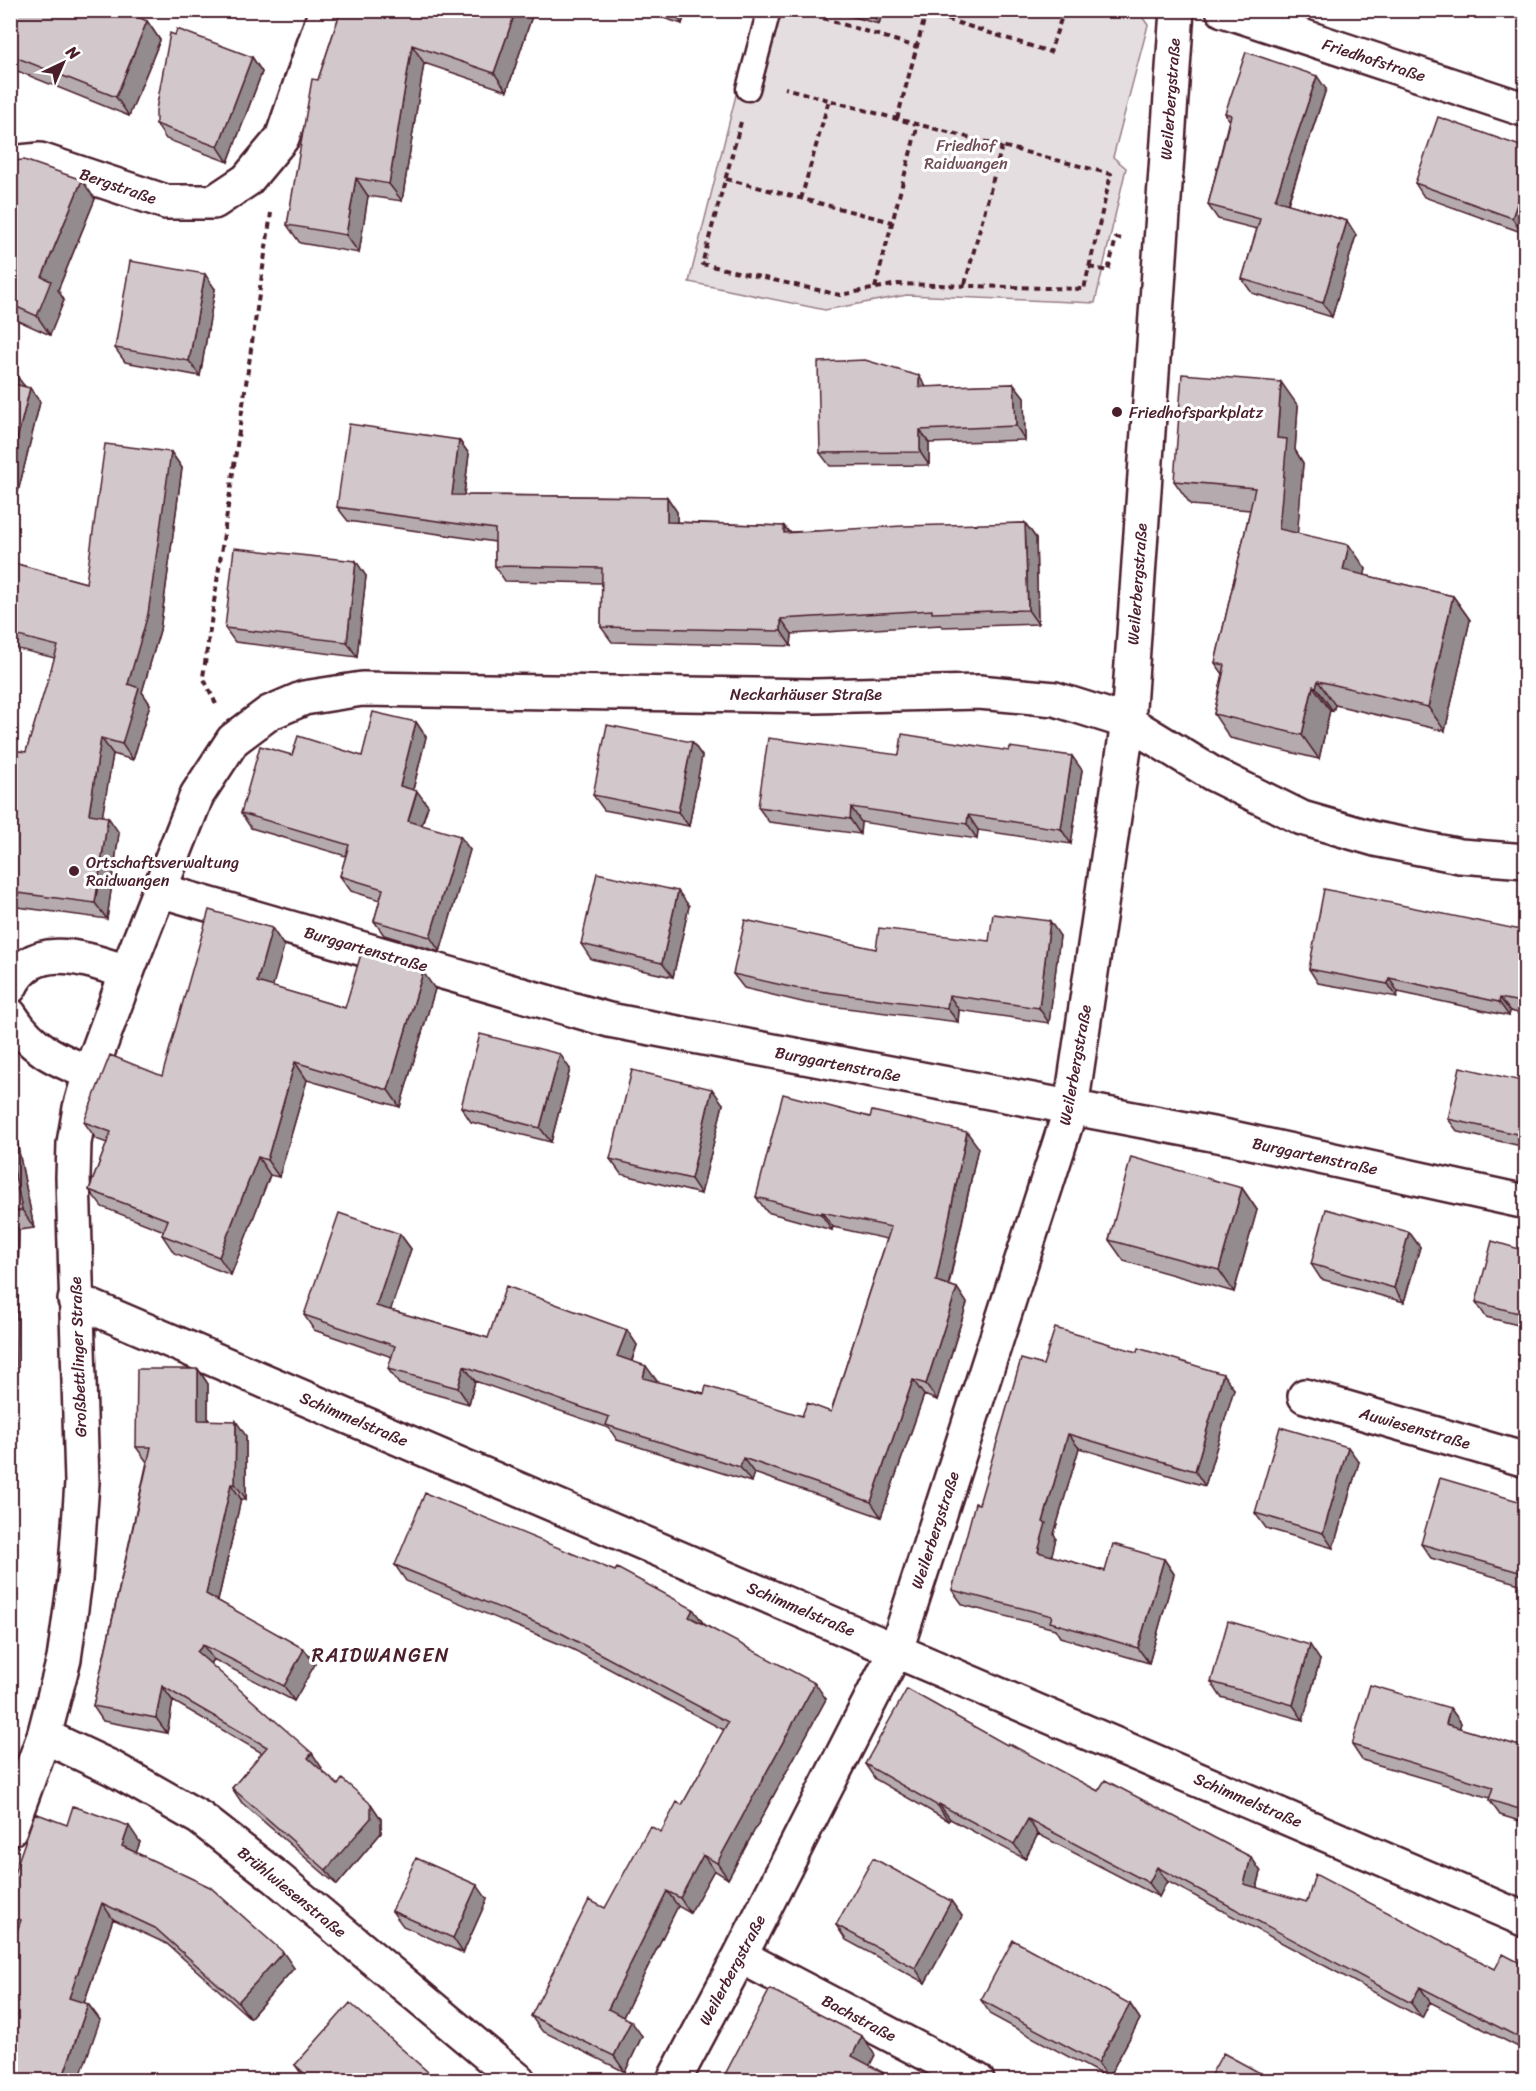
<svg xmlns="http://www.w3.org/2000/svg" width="1536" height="2091" font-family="Sriracha,sans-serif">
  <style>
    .green { fill: #e5dee0; stroke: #987e86; stroke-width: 1.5 }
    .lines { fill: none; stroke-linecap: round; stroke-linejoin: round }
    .lane-casing { stroke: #4a1f2b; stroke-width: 27 }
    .street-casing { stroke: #4a1f2b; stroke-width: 38 }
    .secondary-casing { stroke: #4a1f2b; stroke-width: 38 }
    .path { stroke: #4a1f2b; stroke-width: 4; stroke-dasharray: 6 4.5; stroke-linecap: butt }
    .lane { stroke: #fff; stroke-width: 22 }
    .street { stroke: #fff; stroke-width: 33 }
    .secondary { stroke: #fff; stroke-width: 33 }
    .wall { fill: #b5abaf; stroke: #4a1f2b; stroke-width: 1.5 }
    .shaded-wall { fill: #938b8e; stroke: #4a1f2b; stroke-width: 1.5 }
    .building { fill: #d2c7cb; stroke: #4a1f2b; stroke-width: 1.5 }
    .poi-dot { fill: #4a1f2b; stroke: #fff; stroke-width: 2 }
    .labels { text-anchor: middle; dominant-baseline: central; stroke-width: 6; stroke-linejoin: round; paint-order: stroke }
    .street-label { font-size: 16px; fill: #4a1f2b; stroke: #fff }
    .park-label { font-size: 16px; fill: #714f58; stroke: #fff }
    .poi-label { font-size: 16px; fill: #4a1f2b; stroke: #fff; text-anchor: start }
    .quarter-label { font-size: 20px; letter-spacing: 1.5px; fill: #4a1f2b; stroke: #fff }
  </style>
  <rect width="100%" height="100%" fill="#fff"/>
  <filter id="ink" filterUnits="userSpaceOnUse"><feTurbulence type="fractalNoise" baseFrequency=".0167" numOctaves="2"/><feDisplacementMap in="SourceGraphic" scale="12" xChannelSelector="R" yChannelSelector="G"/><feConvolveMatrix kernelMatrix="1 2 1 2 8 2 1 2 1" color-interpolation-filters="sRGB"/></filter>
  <g filter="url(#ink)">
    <path class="green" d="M1137 10 1148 25 1113 157 1126 168 1095 303 907 295 825 310 689 282 738 87 760 91 779 11Z"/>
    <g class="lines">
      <g class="lane-casing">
        <path id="lane" d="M748 89 769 10"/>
      </g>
      <g class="street-casing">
        <path id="street" d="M1223 10 1526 110
          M10 163 40 160 166 202H214L247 180 282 138 326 10
          M159 890 609 1020 1228 1137 1526 1202
          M10 987C34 937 88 960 127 972
          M10 1015C31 1048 55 1059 90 1073
          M75 1300 1526 1920
          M1305 1396 1526 1460
          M44 1736 112 1768 200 1818 277 1878 518 2080
          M740 1956 977 2080
          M674 2080 740 1956 896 1650 1071 1108 1128 722 1177 10"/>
      </g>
      <g class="secondary-casing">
        <path id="secondary" d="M10 1829 44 1736 64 1659 75 1580 82 1483 73 1177 74 1143 80 1108 90 1073 127 972 197 795 233 740 269 713 304 698 362 689 815 696 979 692 1055 699 1128 722 1213 774 1302 818 1375 839 1460 856 1526 861"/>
      </g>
      <path class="path" d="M803 12 917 47
        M927 13 1050 52 1064 10
        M897 119 926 13
        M741 122 702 264 840 295 898 284 1084 289 1111 174 897 119 785 88
        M726 179 892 222
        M801 199 829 100
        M1089 267 1108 271 1116 238 1122 239
        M965 284 1002 146
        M875 288 918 124
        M216 704 203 677 271 213"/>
      <use href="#lane" class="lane"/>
      <use href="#street" class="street"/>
      <use href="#secondary" class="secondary"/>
    </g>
    <path class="wall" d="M10 10 147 21 160 40 129 116 10 68Z
      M341 10H534L507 91 424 63 402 201 368 196 359 253 300 243 287 225 318 80Z
      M639 10H686L682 24Z
      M828 10H883L879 24Z
      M252 57 262 72 228 162 166 139 156 124Z
      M1326 89 1288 204 1347 221 1356 235 1332 317 1252 293 1242 279 1257 229 1218 219 1208 205 1229 120 1225 113Z
      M1526 148V220L1521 232 1424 197 1415 183Z
      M10 161 95 199 58 290 64 300 50 335 10 317Z
      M215 289 200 376 125 362 115 348Z
      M10 374 25 386 40 402 18 492 10 490Z
      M919 376 926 387 1014 384 1024 397 1025 440 929 443V465L830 466 820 453Z
      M1298 406 1295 450 1303 463 1297 533 1366 569 1364 575 1453 596 1470 620 1445 731 1335 705 1333 711 1330 710 1319 759 1230 738 1214 714 1223 674 1215 663 1250 510 1191 505 1174 481Z
      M459 440 469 454 464 495 667 497 677 512V522L784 526 789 532 1025 523 1036 538 1038 624 943 627 941 625 792 634 791 646 612 642 601 627 602 583 505 581 495 566V542L348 521 337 507Z
      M171 452 182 468 160 630 142 692 150 704 133 760 113 754 102 816 119 833 107 919 10 906V750L26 752 55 658 10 647V562L86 583Z
      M366 576 357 657 235 642 225 628Z
      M416 722 426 737 413 790 428 806 422 825 470 850 440 952 384 935 374 921 380 900 351 891 340 876 346 856 251 828 241 813 362 756Z
      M692 742 702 756 689 826 604 810 593 795Z
      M899 755 1082 770 1071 844 978 830 977 839 861 822 860 834 769 822 758 807Z
      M689 906 673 977 591 959 581 944Z
      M1526 931V1015L1510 1011 1509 1016 1398 992 1397 997 1318 983 1309 969Z
      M1060 936 1049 1023 959 1010 958 1022 806 1003 744 988 733 974 876 949Z
      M284 946 272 987 345 1008 435 989 400 1107 307 1080 279 1177 270 1175 231 1275 174 1253 162 1235 164 1231 102 1207 89 1190 107 1143 96 1139 84 1122 162 1076Z
      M570 1069 551 1142 471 1122 461 1107Z
      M1526 1082V1147L1458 1132 1448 1119Z
      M723 1104 701 1194 621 1174 610 1159Z
      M10 1106 34 1228 19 1230 14 1459 17 1462 13 1534H10Z
      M978 1147 949 1285 957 1288 967 1303 937 1400 924 1395 881 1517 754 1473 751 1482 617 1440 609 1428 475 1381 469 1404 399 1384 388 1369 392 1357 314 1330 304 1315 400 1234 411 1249 390 1310 488 1338 627 1330 637 1345 632 1361 657 1382 802 1416 831 1412 887 1239 833 1227 832 1230 767 1212 756 1197Z
      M1242 1188 1257 1210 1234 1292 1124 1261 1109 1240Z
      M1409 1232 1420 1247 1404 1302 1321 1279 1311 1264Z
      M1526 1251V1327L1486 1317 1476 1302Z
      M1043 1365 1234 1389 1205 1486 1079 1448 1054 1534 1056 1538 1051 1556 1105 1571 1164 1559 1174 1574 1149 1663 1060 1637 1055 1629 963 1605 952 1590 979 1504Z
      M198 1369 208 1384V1420L246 1436V1499H241L218 1601 304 1649 315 1664 294 1701 213 1659 210 1664 322 1768 321 1770 338 1785 371 1804 381 1819V1833L337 1885 242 1803 232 1788 262 1753 173 1701 167 1733 103 1721 93 1706 147 1462 136 1447Z
      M1359 1462 1333 1548 1266 1528 1255 1513Z
      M1525 1503 1526 1586 1431 1558 1421 1544Z
      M395 1565 704 1624 826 1699 728 1879 714 1870 690 1913 678 1906 623 2017 642 2036 625 2072 542 2031 531 2016 605 1908 661 1832 682 1805 724 1730 572 1649 406 1581Z
      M1320 1660 1303 1720 1221 1697 1211 1682Z
      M1450 1708 1461 1723 1459 1728 1526 1748V1823L1500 1815 1489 1800 1490 1798 1362 1760 1352 1745Z
      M1007 1745 1098 1791 1251 1857 1261 1872 1257 1888 1495 1969 1526 1966V2051L1430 2002 1422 2018 1167 1881 1159 1897 1038 1834 1025 1859 950 1819 948 1821 875 1779 865 1764Z
      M67 1825 140 1842 136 1852 294 1968 250 2018 167 1944 113 1919 84 2003 88 2004 100 2020 17 1931 12 1929 10 1927V1885Z
      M487 1899 463 1953 403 1926 392 1911Z
      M951 1901 962 1916 925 1983 846 1940 836 1925Z
      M981 2000 1130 2004 1140 2019 1108 2078 991 2015Z
      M295 2065 437 2080H306Z"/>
    <path class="shaded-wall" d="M516 10H534L507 91 494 73Z
      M673 10H686L682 24Z
      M869 10H883L879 24Z
      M147 21 160 40 129 116 116 97Z
      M412 45 424 63 402 201 389 184Z
      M252 57 262 72 228 162 218 147Z
      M1317 76 1326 89 1284 214 1275 200Z
      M356 178 368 196 359 253 346 235Z
      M82 180 95 199 58 290 64 300 50 335 37 316 42 277Z
      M1518 201 1526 213V220L1521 232 1512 218Z
      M1347 221 1356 235 1332 317 1323 303Z
      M205 274 215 289 200 376 189 361Z
      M17 376 28 391 14 384Z
      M919 376 928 390 919 387Z
      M1281 382 1298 406 1295 450 1303 463 1296 553 1279 529 1277 438Z
      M1014 384 1024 397 1025 440 1016 426Z
      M30 388 40 402 18 492 10 480V467Z
      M920 430 929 443V465L920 452Z
      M459 440 469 454 462 509 452 495Z
      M171 452 182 468 160 630 142 692 150 704 133 760 122 744 128 684Z
      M667 497 677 512V536L667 522Z
      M1025 523 1036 538 1038 624 1028 610Z
      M784 526 795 540 784 533Z
      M1349 545 1366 569 1360 594 1343 570Z
      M356 561 366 576 357 657 347 642Z
      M1453 596 1470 620 1445 731 1428 707Z
      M781 619 792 634 791 646 781 631Z
      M1318 681 1335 705 1333 711 1316 687Z
      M1313 686 1330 710 1319 759 1302 735Z
      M416 722 426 737 410 801 400 786Z
      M101 738 113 754 100 830 89 814Z
      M692 742 702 756 689 826 678 812Z
      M1072 756 1082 770 1071 844 1061 829Z
      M417 791 428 806 418 835 408 821Z
      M851 807 861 822 860 834 850 819Z
      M968 815 978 830 977 839 967 824Z
      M108 817 119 833 107 919 95 903Z
      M460 836 470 850 440 952 430 937Z
      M678 891 689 906 673 977 662 963Z
      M1050 921 1060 936 1049 1023 1039 1008Z
      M272 928 284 946 269 1000 257 982Z
      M423 972 435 989 400 1107 388 1090Z
      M1389 978 1398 992 1397 997 1388 984Z
      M949 995 959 1010 958 1022 947 1008Z
      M1500 998 1510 1011 1509 1016 1499 1002Z
      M560 1054 570 1069 551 1142 540 1128Z
      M295 1062 307 1080 279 1177 267 1160Z
      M712 1089 723 1104 701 1194 691 1179Z
      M10 1106 34 1228 22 1210 10 1151Z
      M967 1132 978 1147 946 1296 936 1281Z
      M258 1157 270 1175 231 1275 219 1257Z
      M1242 1188 1257 1210 1234 1292 1219 1270Z
      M822 1212 833 1227 832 1230 821 1214Z
      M10 1219 19 1230 14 1459 17 1462 13 1534 10 1530Z
      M1409 1232 1420 1247 1404 1302 1394 1288Z
      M400 1234 411 1249 387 1321 376 1306Z
      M957 1288 967 1303 937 1400 926 1384Z
      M627 1330 637 1345 628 1371 617 1356Z
      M464 1366 475 1381 469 1404 458 1388Z
      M646 1366 657 1381 654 1394 643 1378Z
      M198 1369 208 1384V1435L198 1420Z
      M1223 1374 1234 1389 1205 1486 1195 1471Z
      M913 1380 924 1395 881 1517 871 1502Z
      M236 1421 246 1436V1499L235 1484Z
      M1068 1434 1079 1448 1054 1534 1056 1538 1049 1567 1038 1552 1043 1522Z
      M1348 1447 1359 1462 1333 1548 1323 1533Z
      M743 1458 754 1473 751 1482 740 1467Z
      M231 1484 241 1499 216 1609 206 1594Z
      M1164 1559 1174 1574 1149 1663 1138 1648Z
      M693 1609 704 1624 689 1617Z
      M10 1613 14 1617 10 1628Z
      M203 1645 213 1659 208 1667 197 1652Z
      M1310 1645 1320 1660 1303 1720 1293 1705Z
      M304 1649 315 1664 294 1701 284 1686Z
      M815 1683 826 1699 728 1879 717 1863Z
      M162 1686 173 1701 167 1733 156 1718Z
      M1450 1708 1461 1723 1456 1739 1446 1724Z
      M312 1753 322 1768 318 1773 308 1758Z
      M371 1804 381 1819V1833L337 1885 326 1870Z
      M939 1804 950 1819 948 1821 938 1806Z
      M1028 1819 1038 1834 1025 1859 1014 1844Z
      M129 1826 140 1842 133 1862 122 1846Z
      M703 1855 714 1870 690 1913 680 1898Z
      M1251 1857 1261 1872 1254 1899 1244 1884Z
      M1157 1867 1167 1881 1159 1897 1149 1883Z
      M477 1885 487 1899 463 1953 453 1938Z
      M667 1891 678 1906 619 2025 608 2009Z
      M951 1901 962 1916 925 1983 915 1968Z
      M102 1903 113 1919 80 2014 69 1998Z
      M283 1952 294 1968 250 2018 238 2002Z
      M1420 1987 1430 2002 1422 2018 1411 2003Z
      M88 2004 100 2020 79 2080H62Z
      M1130 2004 1140 2019 1108 2078 1098 2063Z
      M631 2021 642 2036 625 2072 614 2056Z
      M862 2036 875 2055 865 2075 852 2056Z
      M886 2074 891 2080H883Z"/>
    <path class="building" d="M10 10H122L147 21 116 97 10 55Z
      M341 10H516L494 73 412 45 389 184 356 178 346 235 287 225 312 79 318 80Z
      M177 29 252 57 218 147 156 124V110L170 33 175 35Z
      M1246 52 1317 76 1275 200 1347 221 1323 303 1242 279 1260 219 1208 205 1231 115 1225 113Z
      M1438 117 1526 148V204L1518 201 1512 218 1415 183Z
      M24 160 82 180 42 277 51 281 37 316 10 304V161Z
      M130 261 205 274 189 361 115 348Z
      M865 360 919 376V387L1014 384 1016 426 920 430V452L820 453 818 362Z
      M10 374 17 376 14 384 30 388 10 467Z
      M1182 374 1281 382 1277 438 1287 439 1279 529 1349 545 1343 570 1453 596 1428 707 1318 681 1316 687 1313 686 1302 735 1214 714 1225 665 1215 663 1255 488 1174 481Z
      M349 424 459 440 452 495 667 497V522L784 526V533L902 526 1025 523 1028 610 932 613V610L781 619V631L601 627 602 568 495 566V529L337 507Z
      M105 444 171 452 148 614 128 684 139 688 122 744 101 738 89 814 108 817 95 903 10 892V750L26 752 58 646 10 634V562L86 583Z
      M234 548 356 561 347 642 225 628Z
      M373 712 416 722 400 786 417 791 408 821 460 836 430 937 374 921 383 889 340 876 349 845 241 813 260 746 292 755 298 736 362 756Z
      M607 725 692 742 678 812 593 795Z
      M902 734 1009 751 1010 747 1072 756 1061 829 968 815 967 824 851 807 850 819 758 807 768 738 899 755Z
      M597 873 678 891 662 963 581 944Z
      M1324 889 1526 931V1003L1500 998 1499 1002 1389 978 1388 984 1309 969Z
      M209 910 272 928 257 982 345 1008 361 954 423 972 388 1090 295 1062 267 1160 258 1157 219 1257 162 1235 168 1220 89 1190 111 1132 84 1122 110 1055 162 1076Z
      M993 914 1050 921 1039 1008 949 995 947 1008 795 988 733 974 745 920 876 949 879 928 989 941Z
      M480 1034 560 1054 540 1128 461 1107Z
      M1460 1067 1526 1082V1136L1448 1119Z
      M632 1070 712 1089 691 1179 610 1159Z
      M783 1094 870 1117 872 1111 967 1132 936 1281 957 1288 926 1384 913 1380 871 1502 743 1458 740 1467 606 1425 609 1417 464 1366 458 1388 388 1369 395 1346 304 1315 339 1213 400 1234 376 1306 488 1338 506 1286 627 1330 617 1356 646 1366 643 1378 704 1394 706 1386 802 1416 807 1403 831 1412 891 1227 822 1212 821 1214 756 1197Z
      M10 1151 22 1210 10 1213Z
      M1131 1157 1242 1188 1219 1270 1109 1240Z
      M1326 1209 1409 1232 1394 1288 1311 1264Z
      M1492 1241 1526 1251V1315L1476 1302Z
      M1055 1328 1137 1352 1138 1348 1223 1374 1195 1471 1068 1434 1043 1522 1046 1523 1038 1552 1105 1571 1113 1544 1164 1559 1138 1648 1050 1622 1052 1616 952 1590 975 1503 979 1504 1021 1359 1043 1365Z
      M137 1369H198V1420L236 1421 235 1484H231L206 1594 304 1649 284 1686 203 1645 197 1652 312 1753 308 1758 338 1785 342 1779 371 1804V1818L326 1870 232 1788 267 1747 162 1686 156 1718 93 1706 151 1447H136Z
      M1280 1427 1348 1447 1323 1533 1255 1513Z
      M1440 1478 1525 1503 1523 1511H1526V1574L1421 1544Z
      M425 1493 615 1571 617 1568 693 1609 689 1617 815 1683 717 1863 703 1855 680 1898 667 1891 608 2009 631 2021 614 2056 531 2016 589 1900 605 1908 650 1826 661 1832 677 1802 682 1805 728 1722 561 1633 395 1565Z
      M1228 1621 1310 1645 1293 1705 1211 1682Z
      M1370 1685 1450 1708 1446 1724 1526 1748V1811L1489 1800 1493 1787 1352 1745Z
      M907 1689 1007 1745 1008 1743 1098 1791 1105 1780 1251 1857 1244 1884 1307 1902 1315 1874 1495 1969 1503 1954 1526 1966V2041L1420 1987 1411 2003 1157 1867 1149 1883 1028 1819 1014 1844 939 1804 938 1806 865 1764Z
      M73 1806 129 1826 122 1846 210 1887 283 1952 238 2002 155 1928 102 1903 69 1998 88 2004 62 2080H10V1951L21 1920 10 1917V1885L35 1813 67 1825Z
      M416 1858 477 1885 453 1938 392 1911Z
      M873 1858 951 1901 915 1968 836 1925Z
      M1013 1940 1130 2004 1098 2063 981 2000Z
      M770 1989 862 2036 852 2056 886 2074 883 2080H885H722Z
      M350 2003 437 2080H312L295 2065Z
      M1223 2053 1273 2080H1208Z"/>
  </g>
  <g class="poi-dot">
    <circle cx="1117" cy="412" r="6"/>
    <circle cx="74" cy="871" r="6"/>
  </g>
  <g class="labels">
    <g class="street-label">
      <text transform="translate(1374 60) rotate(18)">Friedhofstraße</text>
      <text transform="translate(1170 99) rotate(-86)">Weilerbergstraße</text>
      <text transform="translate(118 186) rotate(19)">Bergstraße</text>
      <text transform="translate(1137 584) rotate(-86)">Weilerbergstraße</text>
      <text x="806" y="694">Neckarhäuser Straße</text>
      <text transform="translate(366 949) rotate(16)">Burggartenstraße</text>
      <text transform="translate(838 1064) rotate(11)">Burggartenstraße</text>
      <text transform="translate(1075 1065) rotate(-80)">Weilerbergstraße</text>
      <text transform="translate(1315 1156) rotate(12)">Burggartenstraße</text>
      <text transform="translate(78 1357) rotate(-92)">Großbettlinger Straße</text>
      <text transform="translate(354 1419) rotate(23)">Schimmelstraße</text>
      <text transform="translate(1415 1428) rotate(16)">Auwiesenstraße</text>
      <text transform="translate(935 1530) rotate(-72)">Weilerbergstraße</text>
      <text transform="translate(801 1609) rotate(23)">Schimmelstraße</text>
      <text transform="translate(1248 1800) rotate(23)">Schimmelstraße</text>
      <text transform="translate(292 1892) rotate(39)">Brühlwiesenstraße</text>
      <text transform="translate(732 1970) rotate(-62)">Weilerbergstraße</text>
      <text transform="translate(859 2018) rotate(28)">Bachstraße</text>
    </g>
    <g class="park-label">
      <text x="966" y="145">Friedhof<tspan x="966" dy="18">Raidwangen</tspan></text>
    </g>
    <g class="poi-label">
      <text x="1129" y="412">Friedhofsparkplatz</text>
      <text x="86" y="862">Ortschaftsverwaltung<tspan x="86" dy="18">Raidwangen</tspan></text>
    </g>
    <g class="quarter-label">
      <text x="381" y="1655">RAIDWANGEN</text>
    </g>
  </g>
  <rect width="1536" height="2091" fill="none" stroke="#fff" stroke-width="36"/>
  <rect x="18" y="18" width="1500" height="2055" fill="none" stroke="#4a1f2b" stroke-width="2" filter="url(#ink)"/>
  <g transform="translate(63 63) rotate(44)" stroke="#ffffff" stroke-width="4.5" paint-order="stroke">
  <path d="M0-4.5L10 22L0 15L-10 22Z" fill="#4a1f2b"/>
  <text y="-9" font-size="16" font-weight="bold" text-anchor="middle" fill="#4a1f2b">N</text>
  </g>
</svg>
